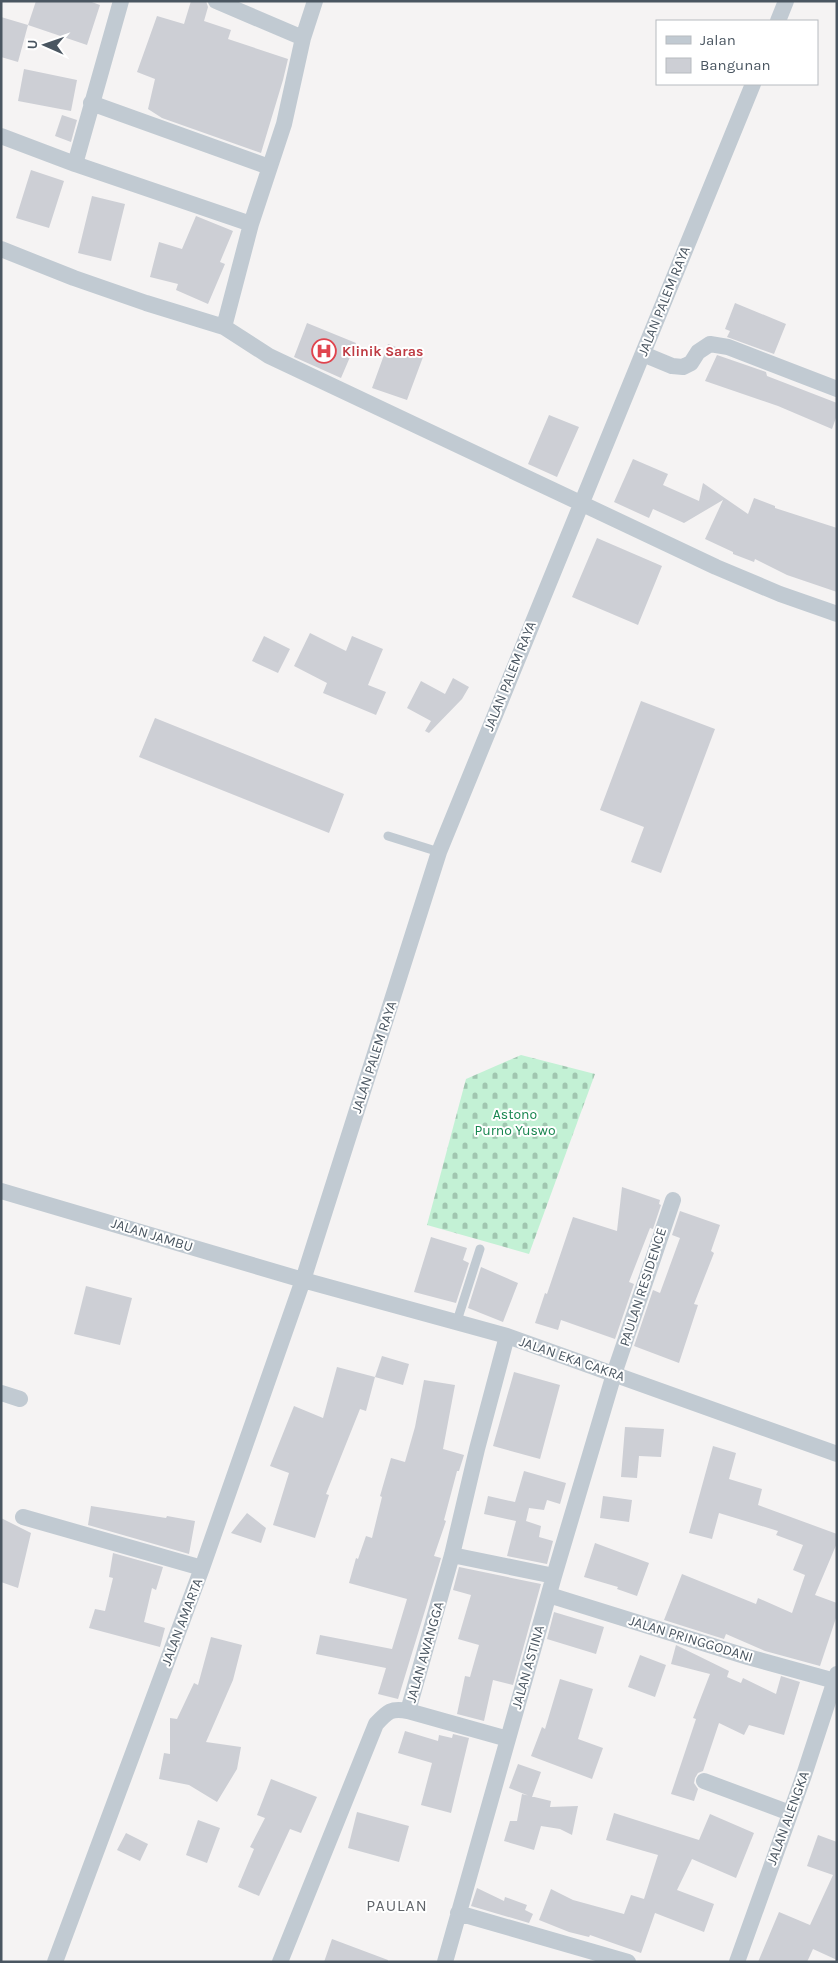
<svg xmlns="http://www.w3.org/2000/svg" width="838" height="1963" font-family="Karla,sans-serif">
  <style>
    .cemetery { fill: url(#cemetery-stones) }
    .building { fill: #cdcfd5 }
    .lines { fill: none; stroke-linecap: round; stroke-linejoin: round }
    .lane { stroke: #c1cad2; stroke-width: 9 }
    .street { stroke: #c1cad2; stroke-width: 16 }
    .labels { text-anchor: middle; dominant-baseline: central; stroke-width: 4; stroke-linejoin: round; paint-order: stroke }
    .street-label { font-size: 14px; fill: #4a5661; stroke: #fff }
    .health-label { font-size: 14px; font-weight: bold; fill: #be3a42; stroke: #fff; text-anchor: start }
    .park-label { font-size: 14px; fill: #17864f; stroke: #fff }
    .quarter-label { font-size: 16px; letter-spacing: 1px; fill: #5f6368; stroke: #fff }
  </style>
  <defs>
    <pattern id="cemetery-stones" width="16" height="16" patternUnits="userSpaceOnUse" patternTransform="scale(1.25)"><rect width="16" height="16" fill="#c3f1d5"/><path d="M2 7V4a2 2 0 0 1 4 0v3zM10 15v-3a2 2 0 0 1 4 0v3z" fill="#a0c6b0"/></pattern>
  </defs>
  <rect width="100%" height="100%" fill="#f5f3f3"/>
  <path class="cemetery" d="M521 1055 595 1074 529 1254 427 1225 466 1079Z"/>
  <path class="building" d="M36 1H89L100 5 87 45 28 25Z
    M191 1H206L208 7 204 21 231 30 228 39 288 59 283 80 261 153 162 118 148 109 155 79 137 72 157 16 184 24Z
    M1 17 28 25 18 62 1 57Z
    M24 69 77 80 71 111 18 101Z
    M62 115 77 120 71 142 55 136Z
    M31 170 64 181 49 228 16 218Z
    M92 196 125 204 111 261 78 253Z
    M196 216 233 231 220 262 225 264 208 304 176 290 178 284 150 277 159 242 182 249Z
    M735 303 786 324 774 354 727 337 730 331 725 329Z
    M307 323 356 343 341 378 294 357Z
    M388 344 423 357 407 400 372 388Z
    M717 355 766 372 767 376 837 403V415L832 429 778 406 705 381Z
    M549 415 579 427 557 477 528 464Z
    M633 459 668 474 663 485 699 501 703 483 748 514 754 498 775 506V508L837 528V592L787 575 755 559 754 562 733 554V552L705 539 723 500 684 523 653 509 649 518 614 502Z
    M597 538 662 566 638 625 572 597Z
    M310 633 346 651 352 636 383 649 368 685 386 692 376 715 323 693 327 683 294 666Z
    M264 636 290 649 278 673 252 661Z
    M453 678 469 687 462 699 429 733 425 731 431 721 407 708 421 681 445 694Z
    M641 701 715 729 661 873 631 862 644 827 600 810Z
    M155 718 344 794 329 833 139 757Z
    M622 1187 660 1200 659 1204 661 1205 653 1229 650 1228 629 1282 634 1284 615 1339 561 1320 558 1330 535 1323 545 1293 547 1294 573 1217 617 1231Z
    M680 1211 720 1225 711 1251 714 1253 694 1304 698 1305 679 1363 634 1346 653 1290 660 1293 680 1238 672 1235Z
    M431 1237 467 1248 463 1260 469 1263 456 1303 414 1292Z
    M481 1267 518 1283 503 1322 468 1308Z
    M86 1286 132 1298 120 1345 74 1334Z
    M382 1356 409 1364 403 1385 375 1377Z
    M337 1367 375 1377 366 1411 360 1409 326 1494 329 1495 315 1538 273 1525 289 1473 270 1466 294 1406 323 1418Z
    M514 1372 560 1385 540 1459 493 1446Z
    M424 1380 455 1385 443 1449 464 1455 459 1471H457L444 1520 446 1521 434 1556 441 1558 398 1699 378 1694 386 1668 316 1654 320 1635 392 1649 407 1599 349 1583 356 1558 358 1559 366 1536 372 1538 382 1497 380 1496 391 1458 405 1462 415 1427Z
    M625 1427 664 1429 661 1457 639 1456 637 1478 621 1477Z
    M713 1446 736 1453 729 1479 762 1489 758 1505 837 1534V1543L815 1595 837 1603V1615L820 1666 765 1651 726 1634 724 1639 664 1620 682 1574 756 1604 758 1598 792 1613 805 1575 793 1570 803 1545 776 1535 778 1531 719 1513 712 1539 689 1533Z
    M524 1471 566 1483 560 1504 547 1500 544 1510 529 1508 526 1521 541 1526 539 1537 553 1541 547 1564 507 1556 516 1521 484 1514 488 1496 515 1502Z
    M603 1496 632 1500 629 1522 600 1518Z
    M91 1506 166 1518 167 1516 195 1521 189 1554 88 1525Z
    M247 1513 266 1528 261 1543 231 1533Z
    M1 1518 31 1533 18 1588 1 1582Z
    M595 1543 649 1563 637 1596 617 1589 618 1587 584 1577Z
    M113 1553 163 1567 156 1590 152 1588 144 1622 165 1628 160 1647 89 1628 95 1609 105 1611 113 1578 109 1577Z
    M459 1567 541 1584 513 1685 493 1680 484 1721 457 1714 465 1676 470 1677 479 1645 458 1639 471 1595 453 1590Z
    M554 1612 604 1627 596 1654 547 1639Z
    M211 1637 242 1645 233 1680 206 1742 241 1747 237 1769 217 1802 189 1785 159 1779 164 1753 170 1754V1718L177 1719 194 1683 198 1685Z
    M676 1645 729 1671 727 1677 741 1683 743 1678 776 1694 781 1676 800 1682 784 1735 749 1725 744 1735 719 1723 703 1771 698 1773 695 1778 694 1783 698 1789 694 1801 671 1794 696 1719 693 1718 710 1674 671 1664Z
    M640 1655 666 1665 655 1697 628 1687Z
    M560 1679 593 1689 578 1739 603 1748 592 1779 531 1756 542 1727 545 1729Z
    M405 1731 438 1741 439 1735 452 1738 453 1734 469 1738 451 1813 421 1805 432 1763 398 1753Z
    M518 1764 541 1772 532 1797 509 1788Z
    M271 1779 317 1797 301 1833 290 1829 259 1896 238 1887 254 1849 250 1847 265 1818 257 1815Z
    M522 1794 551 1801 550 1807 578 1806 572 1835 560 1829 541 1826 534 1850 504 1841 510 1821H517Z
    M357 1812 409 1826 399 1862 348 1848Z
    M614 1813 699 1840 710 1814 754 1833 736 1878 692 1859 677 1890 714 1904 704 1932 655 1913 641 1953 590 1935 589 1937 569 1932 539 1920 551 1889 573 1900 624 1914 631 1895 644 1899 658 1855 606 1840Z
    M198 1820 220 1828 207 1863 186 1855Z
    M126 1833 148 1844 140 1861 117 1850Z
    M818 1835 837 1842V1960L813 1949 807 1962H758L779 1912 810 1925 833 1875 807 1866Z
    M477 1888 504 1901 505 1897 527 1905 525 1910 533 1914 529 1923 471 1906Z
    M332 1939 388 1960V1962H324Z"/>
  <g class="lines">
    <path class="lane" d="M388 836 439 852
      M457 1321 480 1249"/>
    <path class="street" d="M216 1 303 38
      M315 1 303 38 284 124 251 224 224 327 269 356 716 567 780 594 837 614
      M778 21 786 1
      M91 103 269 167
      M1 136 75 164 251 224
      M75 164 121 1
      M1 249 74 278 146 303 224 327
      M643 354 672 366 683 367 691 363 698 352 710 344 728 347 837 389
      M1 1191 303 1280 507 1336 837 1454
      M1 1393 20 1399
      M23 1517 202 1568
      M452 1555 554 1576
      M549 1595 748 1657 835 1681
      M408 1711 508 1739
      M704 1781 790 1813
      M458 1913 628 1962
      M55 1962 202 1568 303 1280 439 852 753 84
      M280 1962 376 1724C388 1711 391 1708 408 1711L452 1555 477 1449 507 1336
      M445 1962 554 1576 614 1374 673 1200
      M737 1962 804 1775 837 1674"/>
  </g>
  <defs>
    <g id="hospital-ring" transform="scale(1.25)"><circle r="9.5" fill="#fff" stroke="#e0444e" stroke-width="1.5"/><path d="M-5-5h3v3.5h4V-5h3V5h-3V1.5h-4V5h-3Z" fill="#e0444e"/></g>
  </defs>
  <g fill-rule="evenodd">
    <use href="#hospital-ring" x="324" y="351"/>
  </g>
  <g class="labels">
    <g class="street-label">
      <text transform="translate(664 301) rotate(-68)">JALAN PALEM RAYA</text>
      <text transform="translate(510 676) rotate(-68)">JALAN PALEM RAYA</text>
      <text transform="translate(374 1057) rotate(-72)">JALAN PALEM RAYA</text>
      <text transform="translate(152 1235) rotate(17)">JALAN JAMBU</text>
      <text transform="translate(643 1287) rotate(-72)">PAULAN RESIDENCE</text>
      <text transform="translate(572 1359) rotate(19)">JALAN EKA CAKRA</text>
      <text transform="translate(182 1622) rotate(-69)">JALAN AMARTA</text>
      <text transform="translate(691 1639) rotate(17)">JALAN PRINGGODANI</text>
      <text transform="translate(425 1652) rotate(-74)">JALAN AWANGGA</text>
      <text transform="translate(528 1667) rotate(-74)">JALAN ASTINA</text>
      <text transform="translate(788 1818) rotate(-70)">JALAN ALENGKA</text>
    </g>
    <g class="health-label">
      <text x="342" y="351">Klinik Saras</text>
    </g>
    <g class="park-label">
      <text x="515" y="1114">Astono<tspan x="515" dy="16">Purno Yuswo</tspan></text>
    </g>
    <g class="quarter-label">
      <text x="397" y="1905">PAULAN</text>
    </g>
  </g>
  <rect width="838" height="1963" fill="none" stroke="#4a5661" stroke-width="5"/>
  <rect x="656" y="20" width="162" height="65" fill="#ffffff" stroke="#b7bbc0"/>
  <rect x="666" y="36" width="25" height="8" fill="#c1cad2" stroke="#b7bbc0"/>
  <text x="700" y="45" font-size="15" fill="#4a5661">Jalan</text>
  <rect x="666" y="58" width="25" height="15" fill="#cdcfd5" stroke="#b7bbc0"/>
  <text x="700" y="70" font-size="15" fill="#4a5661">Bangunan</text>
  <g transform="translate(45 45) rotate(272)" stroke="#ffffff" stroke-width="4" paint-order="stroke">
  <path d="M0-4L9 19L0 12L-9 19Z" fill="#4a5661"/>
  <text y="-8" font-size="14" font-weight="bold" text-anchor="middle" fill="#4a5661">U</text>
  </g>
</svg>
